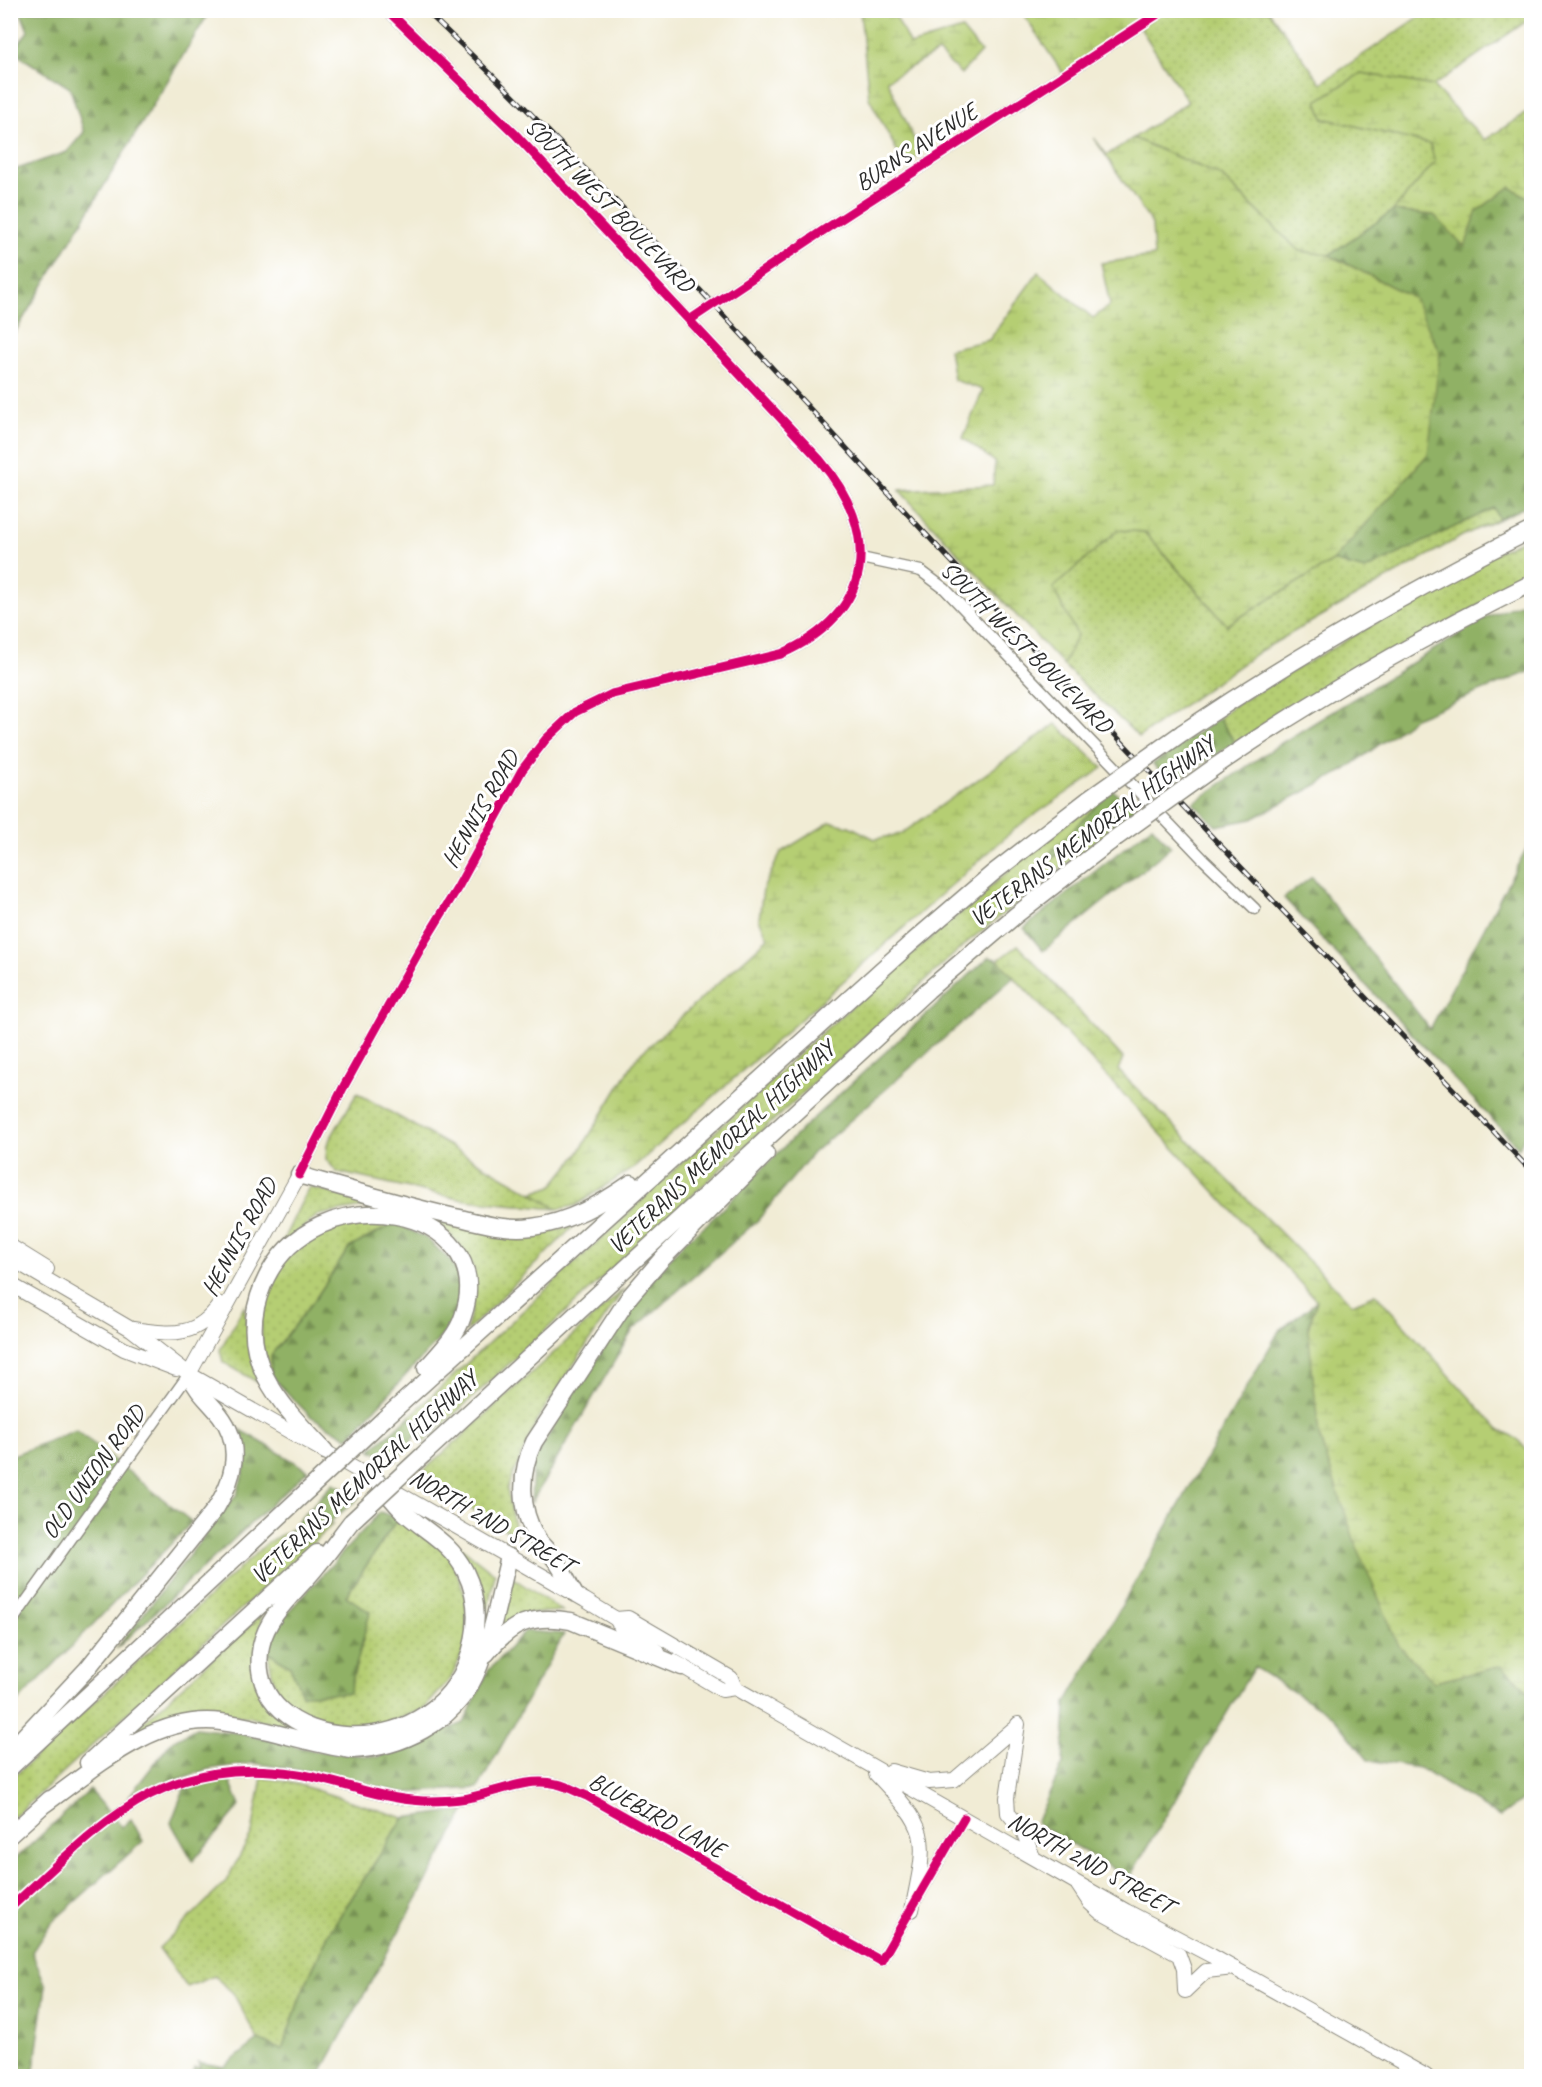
<svg xmlns="http://www.w3.org/2000/svg" width="1542" height="2087" font-family="Caveat,sans-serif">
  <style>
    .grass { fill: url(#grass-dots); stroke: #707c4f; stroke-width: 1.5 }
    .forest { fill: url(#forest-firs); stroke: #5e6e48; stroke-width: 1.5 }
    .wetland { fill: url(#wetland-marsh); stroke: #707c4f; stroke-width: 1.5 }
    .lines { fill: none; stroke-linecap: round; stroke-linejoin: round }
    .minor-casing { stroke: #8e8c80; stroke-width: 13 }
    .major-casing { stroke: #8e8c80; stroke-width: 16 }
    .highway-casing { stroke: #8e8c80; stroke-width: 19 }
    .minor { stroke: #fff; stroke-width: 10 }
    .major { stroke: #fff; stroke-width: 14 }
    .highway { stroke: #fff; stroke-width: 16 }
    .rail-casing { stroke: #2b2b2b; stroke-width: 5 }
    .rail { stroke: #fff; stroke-width: 3; stroke-dasharray: 9; stroke-linecap: butt }
    .highway-bridge-casing { stroke: #8e8c80; stroke-width: 19; stroke-linecap: butt }
    .highway-bridge { stroke: #fff; stroke-width: 16 }
    .cycleway-casing { stroke: #fff; stroke-width: 13 }
    .cycleway { stroke: #d6006c; stroke-width: 9 }
    .labels { text-anchor: middle; dominant-baseline: central; stroke-width: 6; stroke-linejoin: round; paint-order: stroke }
    .street-label { font-size: 24px; fill: #2b2b2b; stroke: #fff }
  </style>
  <defs>
    <pattern id="grass-dots" width="8" height="8" patternUnits="userSpaceOnUse" patternTransform="scale(1.5)"><rect width="8" height="8" fill="#b5ce73"/><path d="M2 2h.1M6 6h.1" fill="none" stroke="#9cb164" stroke-width="1.8" stroke-linecap="round"/></pattern>
    <pattern id="forest-firs" width="22" height="20" patternUnits="userSpaceOnUse" patternTransform="scale(1.5)"><rect width="22" height="20" fill="#90b165"/><path d="M5 1l3.5 6h-7zM16 11l3.5 6h-7z" fill="#769053"/></pattern>
    <pattern id="wetland-marsh" width="20" height="14" patternUnits="userSpaceOnUse" patternTransform="scale(1.5)"><rect width="20" height="14" fill="#b5ce73"/><path d="M1 5h8M5 5V1M11 12h8M15 12V8" fill="none" stroke="#9cb164"/></pattern>
  </defs>
  <rect width="100%" height="100%" fill="#fff"/>
  <filter id="ink" filterUnits="userSpaceOnUse"><feTurbulence type="fractalNoise" baseFrequency=".0167" numOctaves="2"/><feDisplacementMap in="SourceGraphic" scale="12" xChannelSelector="R" yChannelSelector="G"/><feConvolveMatrix kernelMatrix="1 2 1 2 8 2 1 2 1" color-interpolation-filters="sRGB"/></filter>
  <filter id="wash" filterUnits="userSpaceOnUse"><feTurbulence type="fractalNoise" baseFrequency=".008" numOctaves="4" result="noise"/><feDisplacementMap in="SourceGraphic" scale="24" xChannelSelector="R" yChannelSelector="G"/><feGaussianBlur stdDeviation="1.35" result="paint"/><feColorMatrix in="noise" values="0 0 0 0 0 0 0 0 0 0 0 0 0 0 0 0 0 1.4 0 .05"/><feComposite in="paint" operator="in"/></filter>
  <g filter="url(#wash)">
    <rect width="100%" height="100%" fill="#f1ecd5"/>
    <path class="grass" d="M1163 11H1269L1321 83 1428 11H1531V18L1433 86 1361 73 1323 118 1430 144 1435 162 1393 211 1329 255 1299 251 1221 176 1133 138 1188 102 1139 26Z
      M1494 507 1499 519 1462 536 1260 651 1139 737 1063 665 1077 635 1053 588 1118 530 1144 532 1227 625 1333 561 1365 570Z
      M1531 536V576L1235 743 1219 718 1230 708 1499 551Z
      M1112 790 1040 865 1136 809 965 944 422 1444 427 1422 408 1418 818 1036 1043 841Z
      M357 1093 532 1193 557 1209 464 1200 337 1172 326 1159 327 1144Z
      M309 1187 374 1205 318 1215 279 1248Z
      M427 1215 529 1237 575 1225 466 1332C483 1267 478 1258 427 1215Z
      M362 1217 395 1223 349 1248 316 1298 271 1376 262 1346 261 1305 280 1264 328 1225Z
      M624 1289 538 1418 507 1488 516 1536 418 1476Z
      M244 1306 257 1382 223 1362 220 1350Z
      M398 1518 450 1555 466 1597 468 1641 451 1678 424 1709 383 1724 337 1727 298 1713 275 1686 267 1651 290 1666 302 1694 346 1596Z
      M333 1524 11 1820V1779L266 1544 290 1530 288 1557 325 1525Z
      M458 1545 495 1574 485 1622 479 1585Z
      M510 1576 562 1611 523 1614 499 1626Z
      M261 1615 257 1686 292 1730 249 1717 194 1711 127 1737Z
      M262 1777 297 1784 404 1818 330 1931 302 1992 282 2051 258 2040 233 1993 214 1976 187 1987 159 1948 225 1883 252 1833Z"/>
    <path class="forest" d="M183 11 190 14 192 11H210L11 339V171L67 152 84 132 70 88 13 52 28 31 20 11Z
      M1510 187 1531 199V504L1499 519 1494 508 1365 570 1333 561 1428 454 1414 298 1329 255 1393 211 1433 215 1477 211Z
      M1531 599V671L1415 718 1345 770 1252 819 1216 826 1193 803 1280 744 1487 617Z
      M1219 718 1235 743 1170 783 1153 764Z
      M1112 790 1136 809 1037 866Z
      M1152 826 1171 847 1043 951 1024 928Z
      M1531 840 1532 1120 1519 1148 1284 898 1312 877 1430 1029Z
      M989 957 998 960 1014 977 813 1153 758 1220 632 1331 531 1503 533 1463 566 1405 642 1292 684 1242 707 1224 805 1126Z
      M395 1223 426 1238 452 1262 462 1289 452 1325 348 1438 310 1416 271 1376V1355L316 1298 349 1248Z
      M1317 1301 1308 1329 1434 1682 1502 1666 1531 1694V1797L1528 1796 1500 1817 1419 1768 1368 1760 1334 1717 1254 1667 1129 1878 1036 1823 1063 1764 1066 1703 1279 1331Z
      M408 1418 427 1422 396 1461 370 1450Z
      M76 1430 192 1522 11 1709V1456Z
      M241 1430 308 1470 116 1649 237 1494 247 1460Z
      M333 1483 360 1497 287 1557 290 1530Z
      M380 1512 398 1518 346 1596 370 1612 349 1693 302 1694 290 1666 267 1651 277 1624Z
      M525 1631 564 1634 478 1788 401 1793 325 1774 253 1763 209 1769 130 1795 172 1741 196 1728 238 1733 316 1751 378 1757 464 1723 488 1671Z
      M229 1778 240 1806 193 1861 171 1823 184 1789Z
      M90 1790 122 1827 131 1819 143 1841 50 1924 32 1952 46 1986 33 2076H11V1863Z
      M466 1810 319 2076H193L194 2067 200 2068 198 2062 224 2067 258 2040 282 2050 302 1992 330 1931 404 1818Z"/>
    <path class="wetland" d="M860 11H893L910 45 962 29 981 52 961 74 938 52 887 80 921 154 905 166 869 98Z
      M1021 11H1163L1064 75Z
      M1361 73 1433 86 1485 140 1531 110V199L1510 187 1477 211 1465 247 1434 215 1393 211 1435 162 1430 144 1323 118 1317 101Z
      M1094 138 1107 155 1133 138 1221 176 1299 251 1329 255 1414 298 1440 353 1428 454 1333 561 1227 625 1145 532 1118 530 1053 588 1077 635 1063 665 899 490 993 485 995 462 963 438 983 390 954 380 949 349 989 340 1038 272 1093 318 1110 305 1101 263 1154 256 1152 224Z
      M1056 724 1103 768 1017 827 633 1168 575 1206 557 1209 532 1193 552 1186 578 1154 637 1057 768 938 759 919 763 889 781 852 830 822 849 826 875 839 901 834Z
      M1018 945 1123 1058 1118 1070 1352 1304 1376 1294 1499 1430 1518 1440 1531 1455V1694L1502 1666 1434 1682 1399 1646 1356 1545 1319 1436 1308 1329 1317 1301 998 960Z"/>
  </g>
  <g filter="url(#ink)">
    <g class="lines">
      <g class="minor-casing">
        <path id="minor" d="M691 319 824 230 1164 10
          M861 558 921 571 945 589 1203 859 1255 909
          M299 1175 344 1086 423 944 458 887 522 770 546 739 575 712 612 694 781 654C874 613 883 534 819 459L515 134 387 10
          M10 1624 189 1374
          M10 1908C102 1824 161 1753 298 1774 340 1781 379 1799 423 1801 439 1801 457 1801 472 1797 500 1791 528 1777 557 1784 567 1786 577 1792 587 1796L881 1961 964 1818"/>
      </g>
      <g class="major-casing">
        <path id="major" d="M10 1246 47 1269
          M10 1258 131 1329 189 1374 585 1600 616 1619 622 1629 658 1652
          M10 1284 124 1349 176 1369
          M133 1329C171 1334 196 1339 220 1304
          M189 1374 299 1175
          M616 1619 628 1618 731 1678 735 1688
          M675 1662 722 1690 735 1688 1126 1911 1212 1956 1426 2076
          M1018 1724 1007 1798 1008 1813 1023 1831 1033 1857
          M891 1771 929 1782 954 1780 1012 1730
          M876 1774C930 1831 928 1834 912 1910
          M1078 1885 1090 1903 1100 1912 1179 1955 1184 1969 1185 1991
          M1185 1991 1206 1971 1234 1968"/>
      </g>
      <g class="highway-casing">
        <path id="highway" d="M1182 733C1294 658 1410 590 1532 530
          M1216 766C1316 697 1423 637 1532 583
          M299 1175C351 1190 402 1205 455 1217 479 1222 506 1231 532 1227 569 1222 601 1204 631 1183
          M384 1419 910 944 993 873 1089 799
          M325 1451C279 1403 233 1356 263 1285 312 1169 501 1206 463 1316 457 1336 439 1353 426 1368
          M423 1455 928 990 1016 915 1110 842
          M351 1522C340 1536 330 1551 318 1565 298 1591 268 1613 261 1646 240 1755 445 1776 473 1642 478 1618 476 1593 465 1571 449 1541 427 1533 404 1512 394 1503 386 1491 377 1481
          M574 1593C568 1583 563 1570 556 1561 551 1553 543 1547 538 1540 519 1509 519 1473 534 1442L630 1296 661 1260 766 1154
          M486 1654C511 1623 531 1614 571 1621L682 1667
          M10 1751 87 1669 216 1508C234 1479 243 1445 220 1415 207 1399 198 1393 189 1374
          M88 1763 317 1553
          M10 1768 308 1490
          M42 1806C92 1771 154 1713 221 1722 265 1727 307 1744 352 1750 401 1748 453 1723 475 1676 492 1639 499 1596 509 1557
          M10 1835 50 1799"/>
      </g>
      <use href="#minor" class="minor"/>
      <use href="#major" class="major"/>
      <use href="#highway" class="highway"/>
      <g class="rail-casing">
        <path id="rail" d="M425 10C591 167 744 338 899 505 1107 730 1321 949 1532 1172"/>
      </g>
      <use href="#rail" class="rail"/>
      <g class="highway-bridge-casing">
        <path id="highway-bridge" d="M1089 799 1182 733
          M1110 842 1216 766
          M308 1490 384 1419
          M351 1522 423 1455"/>
      </g>
      <use href="#highway-bridge" class="highway-bridge"/>
      <g class="cycleway-casing">
        <path id="cycleway" d="M691 319 824 230 1164 10
          M299 1175 344 1086 423 944 458 887 522 770 546 739 575 712 612 694 781 654C874 613 883 534 819 459L515 134 387 10
          M10 1908C102 1824 161 1753 298 1774 340 1781 379 1799 423 1801 439 1801 457 1801 472 1797 500 1791 528 1777 557 1784 567 1786 577 1792 587 1796L881 1961 964 1818"/>
      </g>
      <use href="#cycleway" class="cycleway"/>
    </g>
  </g>
  <g class="labels">
    <g class="street-label">
      <text transform="translate(916 147) rotate(-33)">BURNS AVENUE</text>
      <text transform="translate(610 205) rotate(46)">SOUTH WEST BOULEVARD</text>
      <text transform="translate(1027 647) rotate(45)">SOUTH WEST BOULEVARD</text>
      <text transform="translate(480 809) rotate(-60)">HENNIS ROAD</text>
      <text transform="translate(1092 831) rotate(-37)">VETERANS MEMORIAL HIGHWAY</text>
      <text transform="translate(721 1147) rotate(-43)">VETERANS MEMORIAL HIGHWAY</text>
      <text transform="translate(239 1237) rotate(-61)">HENNIS ROAD</text>
      <text transform="translate(93 1472) rotate(-54)">OLD UNION ROAD</text>
      <text transform="translate(364 1477) rotate(-43)">VETERANS MEMORIAL HIGHWAY</text>
      <text transform="translate(492 1521) rotate(30)">NORTH 2ND STREET</text>
      <text transform="translate(657 1815) rotate(29)">BLUEBIRD LANE</text>
      <text transform="translate(1091 1863) rotate(29)">NORTH 2ND STREET</text>
    </g>
  </g>
  <rect width="1542" height="2087" fill="none" stroke="#fff" stroke-width="36"/>
</svg>
